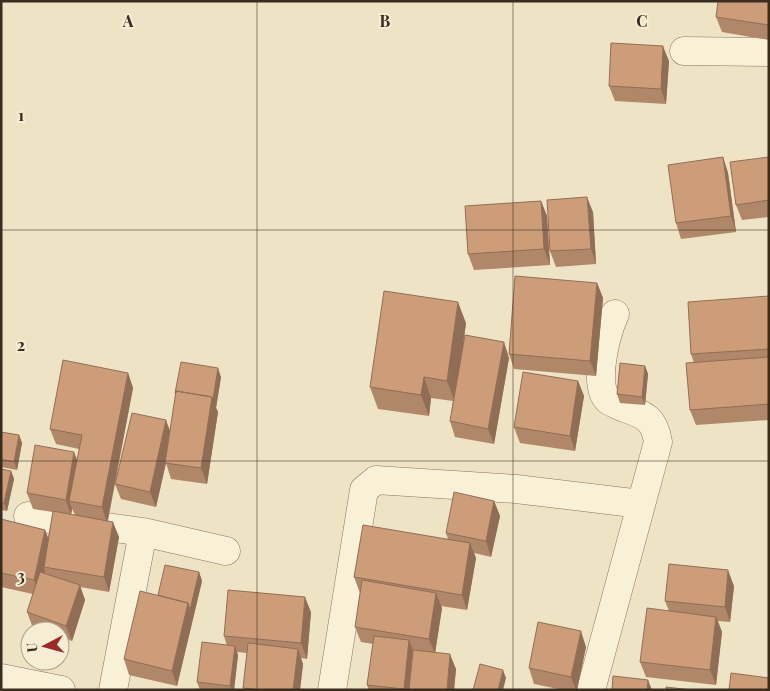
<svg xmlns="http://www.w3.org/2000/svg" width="770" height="691" font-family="'Playfair Display',serif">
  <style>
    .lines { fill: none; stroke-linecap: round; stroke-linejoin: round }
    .minor-casing { stroke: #8a745b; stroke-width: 29 }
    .minor { stroke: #f9f0d8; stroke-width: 28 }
    .wall { fill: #b08769; fill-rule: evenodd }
    .shaded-wall { fill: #906e55 }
    .building { fill: #cd9d7a; stroke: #906e55 }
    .grid { fill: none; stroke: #3a2c1f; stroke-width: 1; stroke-opacity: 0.55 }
    .grid-label { font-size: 16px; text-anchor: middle; font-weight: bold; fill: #3a2c1f; stroke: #f6edd5; stroke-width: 4; stroke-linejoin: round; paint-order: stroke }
  </style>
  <rect width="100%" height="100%" fill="#efe3c5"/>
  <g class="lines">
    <g class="minor-casing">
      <path id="minor" d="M684 51 769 52
        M28 516 143 532 113 690
        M143 532 226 551
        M1 678 61 690
        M332 690 364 490 376 480 516 489 641 504
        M591 690 658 442C654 417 644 415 622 407 618 405 612 403 608 400 592 385 607 331 615 314"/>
    </g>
    <use href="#minor" class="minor"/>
  </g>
  <path class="wall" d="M769 1V40L722 32 716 17Z
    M669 61 666 104 615 101 609 86Z
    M723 157 728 173 736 232 681 239 676 223Z
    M769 157V217L742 220 736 205Z
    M541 201 547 216 550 265 474 270 468 254Z
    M593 212 596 264 556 267 550 251Z
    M597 283 603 298 596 376 514 369 509 354Z
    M769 296V420L696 425 690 410 694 363 691 354Z
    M466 323 461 359 509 358 494 444 455 437 450 421 453 401 431 398 429 416 378 409 370 387Z
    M645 366 648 374 645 405 620 403 617 394Z
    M128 373 133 388 108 521 119 537 109 592 80 587 85 600 72 641 60 637V631H42L33 628 27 612 33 594 1 587V519L45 530 48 538 53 512 33 509 27 493 77 460 79 449 56 444 50 429ZM72 509 75 515H71Z
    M221 377 216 408 218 412 207 484 171 479 166 463 156 507 121 499 115 484 170 432 176 395 175 393Z
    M578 381 584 396 575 451 520 443 514 427Z
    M1 432 19 435 22 443 17 470 1 467Z
    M1 469 11 471 14 479 7 511 1 510Z
    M494 501 500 516 491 557 474 553 476 558 467 610 441 606 442 608 435 652 456 669 454 690H369L367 685 373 644 361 642 355 627 360 593 354 577 448 539 446 533Z
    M199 572 202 581 177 686 129 675 124 659Z
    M734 586 730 622 718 621 722 632 716 685 646 677 640 662 669 611 665 601Z
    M311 612 307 659 301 658 303 664 300 690H244L243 688 247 653 237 652 238 655 234 690H200L197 682 227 646 224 636Z
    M586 647 577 690H563L534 684 529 668Z"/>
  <path class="shaded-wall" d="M663 46 669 61 666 104 661 89Z
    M723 157 728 173 736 232 731 216Z
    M587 197 593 212 596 264 591 249Z
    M541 201 547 216 550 265 544 249Z
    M597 283 603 298 596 376 590 361Z
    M458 302 466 323 455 402 447 381Z
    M504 342 509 358 494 444 488 429Z
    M645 366 648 374 645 405 642 397Z
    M218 368 221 377 216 408 218 412 207 484 201 468 212 397Z
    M128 373 133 388 107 523 102 507Z
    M424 377 431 398 429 416 421 395Z
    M578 381 584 396 575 451 570 436Z
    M166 420 172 436 156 507 150 492Z
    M19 435 22 443 17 470 14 462Z
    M74 452 80 467 69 501 72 509 71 515 66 500Z
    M11 471 14 479 7 511 4 503Z
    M494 501 500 516 491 557 486 541Z
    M113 522 119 537 109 592 104 577Z
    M45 530 51 545 44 567 45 571 39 596 34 580Z
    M470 543 476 558 467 610 462 595Z
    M728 570 734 586 730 622 725 607Z
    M199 572 202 581 177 686 172 671 188 603Z
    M80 585 85 600 72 641 66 626Z
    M436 593 442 608 435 654 429 639Z
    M305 597 311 612 307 659 301 643Z
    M716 617 722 632 716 685 710 670Z
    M581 631 586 647 577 690H576L571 677Z
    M409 640 415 656 411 690H404Z
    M235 646 238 655 234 690H232L230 686Z
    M298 649 303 664 300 690H293Z
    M450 654 456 669 454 690H447Z
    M503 670 506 678 503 690H498Z
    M648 680 652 690H647Z"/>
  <path class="building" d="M718 1H769V25L716 17Z
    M611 43 663 46 661 89 609 86Z
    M723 157 731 216 676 223 668 165Z
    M769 157V200L736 205 730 162Z
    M587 197 591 249 550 251 547 200Z
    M541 201 544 249 468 254 465 206Z
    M515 276 597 283 590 361 509 354Z
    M384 291 458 302 447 381 424 377 421 395 370 387Z
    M769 296V349L691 354 688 302Z
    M465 335 504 342 488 429 450 421Z
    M769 357V404L690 410 686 363Z
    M63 360 128 373 102 507 69 501 82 435 50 429Z
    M181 362 218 368 213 399 212 397 176 391V393H175Z
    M620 363 645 366 642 397 617 394Z
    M523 372 578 381 570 436 514 427Z
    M176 391 212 397 201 468 165 463Z
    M132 413 166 420 150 492 115 484Z
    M1 432 19 435 14 462 1 459Z
    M35 445 74 452 66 500 27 493Z
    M1 469 11 471 4 503H1Z
    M454 492 494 501 486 541 446 533Z
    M53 511 113 522 104 577 44 567Z
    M1 519 45 530 34 580 1 573Z
    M363 525 470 543 462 595 354 577Z
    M669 564 728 570 725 607 665 601Z
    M165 565 199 572 190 610 188 603 158 595Z
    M40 572 80 585 66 626 27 612Z
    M362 580 436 593 429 639 355 627Z
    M228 590 305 597 301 643 224 636Z
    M140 591 188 603 172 671 124 659Z
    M647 608 716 617 710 670 640 662Z
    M538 622 581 631 571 677 529 668Z
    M374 636 409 640 404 689 367 685Z
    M202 642 235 646 230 686 197 682Z
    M248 643 298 649 293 690H262L243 688Z
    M413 650 450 654 447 690H409Z
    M480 664 503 670 498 690H473Z
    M731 673 769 678V690H729Z
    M613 676 648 680 647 690H612Z
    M666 687 692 690H666Z"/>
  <path class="grid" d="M257 1V690M513 1V690M1 230H769M1 461H769"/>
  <g class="grid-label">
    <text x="128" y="27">A</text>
    <text x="385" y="27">B</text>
    <text x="642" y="27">C</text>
    <text x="21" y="121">1</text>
    <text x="21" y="351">2</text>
    <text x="21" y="582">3</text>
  </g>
  <rect width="770" height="691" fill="none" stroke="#3a2c1f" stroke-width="5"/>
  <g transform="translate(45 646) rotate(264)"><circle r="24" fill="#f6edd5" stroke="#aba08c"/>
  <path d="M0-4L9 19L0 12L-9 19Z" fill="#9a2a2a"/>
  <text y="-8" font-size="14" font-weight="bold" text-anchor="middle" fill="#3a2c1f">U</text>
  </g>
</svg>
